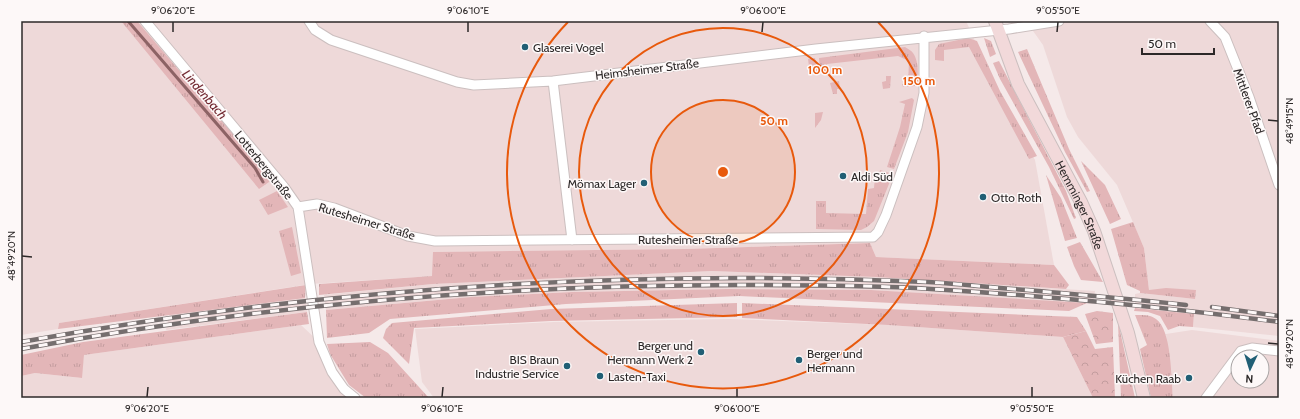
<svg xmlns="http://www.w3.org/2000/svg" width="1300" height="419" font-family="Cabin,sans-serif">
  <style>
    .built { fill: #eed9d9; fill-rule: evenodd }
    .grass { fill: url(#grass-tufts) }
    .forest { fill: url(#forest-crowns) }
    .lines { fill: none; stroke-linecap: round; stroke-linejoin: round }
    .stream { stroke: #8d6365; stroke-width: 3 }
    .minor-casing { stroke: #cbbfbf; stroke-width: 11 }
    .secondary-casing { stroke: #cbbfbf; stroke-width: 14 }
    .minor { stroke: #fff; stroke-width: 9 }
    .secondary { stroke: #f2d9da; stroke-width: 12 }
    .rail-casing { stroke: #756e6e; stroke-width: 4.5 }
    .rail { stroke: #fdf8f8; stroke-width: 3; stroke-dasharray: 9; stroke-linecap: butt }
    .ticks { fill: none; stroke: #2c2828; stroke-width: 1.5 }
    .ring { fill: none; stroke: #e8590c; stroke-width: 2 }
    .poi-dot { fill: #215f75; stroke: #fdf8f8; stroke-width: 1.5 }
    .labels { text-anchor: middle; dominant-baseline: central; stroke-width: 3; stroke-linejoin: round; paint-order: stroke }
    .poi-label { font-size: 12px; fill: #2c2828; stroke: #fdf8f8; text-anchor: start }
    .street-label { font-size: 12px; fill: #2c2828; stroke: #fdf8f8 }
    .water-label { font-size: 13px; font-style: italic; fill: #732b33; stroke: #fdf8f8 }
    .centre { fill: #e8590c; stroke: #fdf8f8; stroke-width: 2 }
    .ring-label { font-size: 12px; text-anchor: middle; font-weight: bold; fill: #e8590c; stroke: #fdf8f8; stroke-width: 3; stroke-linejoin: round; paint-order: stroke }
    .neatline { fill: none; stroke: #2c2828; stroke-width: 1.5 }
    .ticks-label { font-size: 10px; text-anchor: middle; fill: #2c2828 }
  </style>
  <defs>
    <pattern id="grass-tufts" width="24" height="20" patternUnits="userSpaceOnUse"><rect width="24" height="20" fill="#e3b6b8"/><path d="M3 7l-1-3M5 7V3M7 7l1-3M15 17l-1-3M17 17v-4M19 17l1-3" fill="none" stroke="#c39c9e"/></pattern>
    <pattern id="forest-crowns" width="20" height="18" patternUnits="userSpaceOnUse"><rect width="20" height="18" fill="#e3b6b8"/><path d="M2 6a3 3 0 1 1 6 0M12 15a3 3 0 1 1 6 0" fill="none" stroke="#c39c9e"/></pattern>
  </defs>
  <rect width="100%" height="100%" fill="#f5e9e9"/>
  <path class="built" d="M21 21H966L1006 109 1035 160 1054 265 876 257 870 243 685 249 433 252V276L311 284 59 323 58 329 21 335Z
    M1026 21H1279V336L1193 327 1194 314 1135 308V294L1140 293 1195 299 1149 290 1144 248 1117 185 1078 137 1067 117 1043 45Z
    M712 271 876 277 1095 291 1093 304 871 290 727 289 572 292 471 297 326 310 324 295 433 284Z
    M305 298 307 312 166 330 169 315Z
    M729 319 888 325 1063 337 1093 398H434L422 382 415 329 554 322Z
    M301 325 319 342 324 356 355 398H21V376L35 373 81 378 84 355Z
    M1192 330 1279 341V398H1173L1166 334ZM1238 357H1262V381H1238Z"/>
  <path class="grass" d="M121 21H137L268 175 269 182 259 189Z
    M968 38 977 41 1000 91 1037 156 1029 159 969 47 944 50V61L935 60V50L939 44Z
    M984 38 991 41 996 54 990 57Z
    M905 47C908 49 912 51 913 53 919 61 919 78 915 86L903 87 902 84H908L909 61 898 56 827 64 826 71H820L819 58Z
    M1027 49 1069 149 1090 191 1087 192 1065 152 1018 52Z
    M815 58 818 72 810 74 808 59Z
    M999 61 1066 191 1076 218 1074 219 1049 167 1000 79 993 63Z
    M886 76H891L890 88 883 89 882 82 886 81Z
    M839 81 840 89H837V94H833L830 83Z
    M912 98 914 100 908 132 894 169 887 167 900 127 905 104 899 102Z
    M823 112 821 120 815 128V113Z
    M1081 161 1105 185 1121 219 1110 224Z
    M880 170 893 174 874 221 867 227 861 230 816 229V201H826V213L866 214 868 189 874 188 875 176H879Z
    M1046 175 1061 198 1077 238 1065 241Z
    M277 191 288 207 268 215 259 200Z
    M1133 222 1144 248 1149 290 1166 288 1196 290 1195 299 1140 293V291L1127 285 1111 229Z
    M292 227 301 273 291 276 279 231Z
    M1080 242 1103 282 1081 280 1074 266 1067 247Z
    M870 243 876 257 1054 265 1069 285 1066 289 876 277 712 271 433 284 319 295V284L432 276 433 252 685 249Z
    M306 285 305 298 58 329 59 323Z
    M727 289 871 290 1087 303 1069 311 739 296 566 304 390 319 369 333 327 338 326 310 471 297 572 292Z
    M737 303V317L551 321 414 328 409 364 383 338 386 329 392 323 551 309Z
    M742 303 1077 317 1086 331 1063 337 888 325 742 318Z
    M1135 308 1194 314 1193 327 1179 326 1168 330 1160 316 1148 312 1134 311Z
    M307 312 309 324 84 355 82 378 35 373 21 376V355L83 342Z
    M1135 315C1142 315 1150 314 1156 319 1172 330 1171 379 1173 398H1151L1140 349 1147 345Z
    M1118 322 1135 398H1121Z
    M370 342 388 353 429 398H366L349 385 330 354 327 344Z"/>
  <path class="forest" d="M1097 311 1113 313V342L1096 344 1085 314Z
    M1086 331 1095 349 1113 347 1115 398H1093L1063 337Z"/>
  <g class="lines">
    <path class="stream" d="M128 21 255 168 263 182"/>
    <g class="minor-casing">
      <path id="minor" d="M145 21 284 187 298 207 319 342 332 372 344 389 355 398
        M309 21 315 30 331 40 457 82 474 85 553 81 816 49 1009 29 1059 21
        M1210 21 1225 37 1249 97 1279 185
        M553 81 572 240
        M298 207 317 204 334 208 408 236 435 241 873 237 878 232 886 215 917 127 924 93V36
        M1206 398 1241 351 1252 348 1279 351"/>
    </g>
    <g class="secondary-casing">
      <g id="secondary">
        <path id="s1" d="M995 21 1018 84 1081 202 1094 231 1128 333 1144 398"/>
      </g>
    </g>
    <use href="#minor" class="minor"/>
    <use href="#secondary" class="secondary"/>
    <g class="rail-casing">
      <path id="rail" d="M1212 307 1279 316
        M21 342C319 288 626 269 928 282 961 284 995 288 1028 290 1080 295 1133 299 1186 305
        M21 349C258 305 500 285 741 285 804 285 868 285 931 289 1047 296 1164 307 1279 322"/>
    </g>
    <use href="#rail" class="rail"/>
  </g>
  <path class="ticks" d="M173 32V22M468 32V22M762 32 763 22M1057 32 1058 22M1268 120 1278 121M22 256 32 257M1268 343 1278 344M147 397 148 387M442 397 443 387M737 397V387M1032 397V387"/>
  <circle cx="723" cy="172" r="72" fill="#e8590c" fill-opacity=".12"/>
  <g class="ring">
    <circle cx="723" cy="172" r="72"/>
    <circle cx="723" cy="172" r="144"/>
    <path d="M878 22A216 216 0 1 1 568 22"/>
  </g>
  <g class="poi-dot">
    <circle cx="525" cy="47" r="4"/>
    <circle cx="843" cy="176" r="4"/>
    <circle cx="644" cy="183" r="4"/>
    <circle cx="983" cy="197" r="4"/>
    <circle cx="701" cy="352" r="4"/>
    <circle cx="799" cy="360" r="4"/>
    <circle cx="567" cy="366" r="4"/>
    <circle cx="600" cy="376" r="4"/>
    <circle cx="1189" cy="378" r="4"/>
  </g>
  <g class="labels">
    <g class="poi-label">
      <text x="533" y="47">Glaserei Vogel</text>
      <text x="851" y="176">Aldi Süd</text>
      <text x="636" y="183" text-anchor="end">Mömax Lager</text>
      <text x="991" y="197">Otto Roth</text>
      <text x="693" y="345" text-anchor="end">Berger und<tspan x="693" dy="14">Hermann Werk 2</tspan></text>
      <text x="807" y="353">Berger und<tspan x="807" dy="14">Hermann</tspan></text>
      <text x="559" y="359" text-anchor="end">BIS Braun<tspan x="559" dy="14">Industrie Service</tspan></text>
      <text x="608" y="376">Lasten-Taxi</text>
      <text x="1181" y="378" text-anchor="end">Küchen Raab</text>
    </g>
    <g class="street-label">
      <text transform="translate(647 69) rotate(-7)">Heimsheimer Straße</text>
      <text transform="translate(1249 101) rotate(70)">Mittlerer Pfad</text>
      <text transform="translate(264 165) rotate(51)">Lotterbergstraße</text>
      <text stroke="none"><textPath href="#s1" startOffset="203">Hemminger Straße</textPath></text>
      <text transform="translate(367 221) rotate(17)">Rutesheimer Straße</text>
      <text x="688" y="239">Rutesheimer Straße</text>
    </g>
    <g class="water-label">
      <text transform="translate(205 94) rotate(49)">Lindenbach</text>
    </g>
  </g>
  <circle cx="723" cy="172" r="6" class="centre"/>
  <g class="ring-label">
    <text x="825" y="74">100 m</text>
    <text x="919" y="85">150 m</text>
    <text x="774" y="125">50 m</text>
  </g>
  <rect width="1300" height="419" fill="none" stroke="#fdf8f8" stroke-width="44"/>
  <g transform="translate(1250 369) rotate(184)"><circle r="19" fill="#fdf8f8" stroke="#a9a5a5"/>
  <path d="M0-3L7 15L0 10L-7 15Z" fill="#215f75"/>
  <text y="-6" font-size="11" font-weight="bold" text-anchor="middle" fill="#2c2828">N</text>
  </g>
  <path d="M1142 48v6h72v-6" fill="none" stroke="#2c2828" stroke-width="2"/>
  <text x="1148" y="48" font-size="12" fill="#2c2828" stroke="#fdf8f8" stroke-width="3" paint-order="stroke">50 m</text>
  <rect x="22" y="22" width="1256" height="375" class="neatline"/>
  <g class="ticks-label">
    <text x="173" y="14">9°06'20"E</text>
    <text x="468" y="14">9°06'10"E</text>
    <text x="763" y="14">9°06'00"E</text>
    <text x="1058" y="14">9°05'50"E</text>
    <text transform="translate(1289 121) rotate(-90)" y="4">48°49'15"N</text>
    <text transform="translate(11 256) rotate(-90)" y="4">48°49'20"N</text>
    <text transform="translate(1289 344) rotate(-90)" y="4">48°49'20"N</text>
    <text x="147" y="412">9°06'20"E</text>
    <text x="442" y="412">9°06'10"E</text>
    <text x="737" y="412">9°06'00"E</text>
    <text x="1032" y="412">9°05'50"E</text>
  </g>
</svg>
